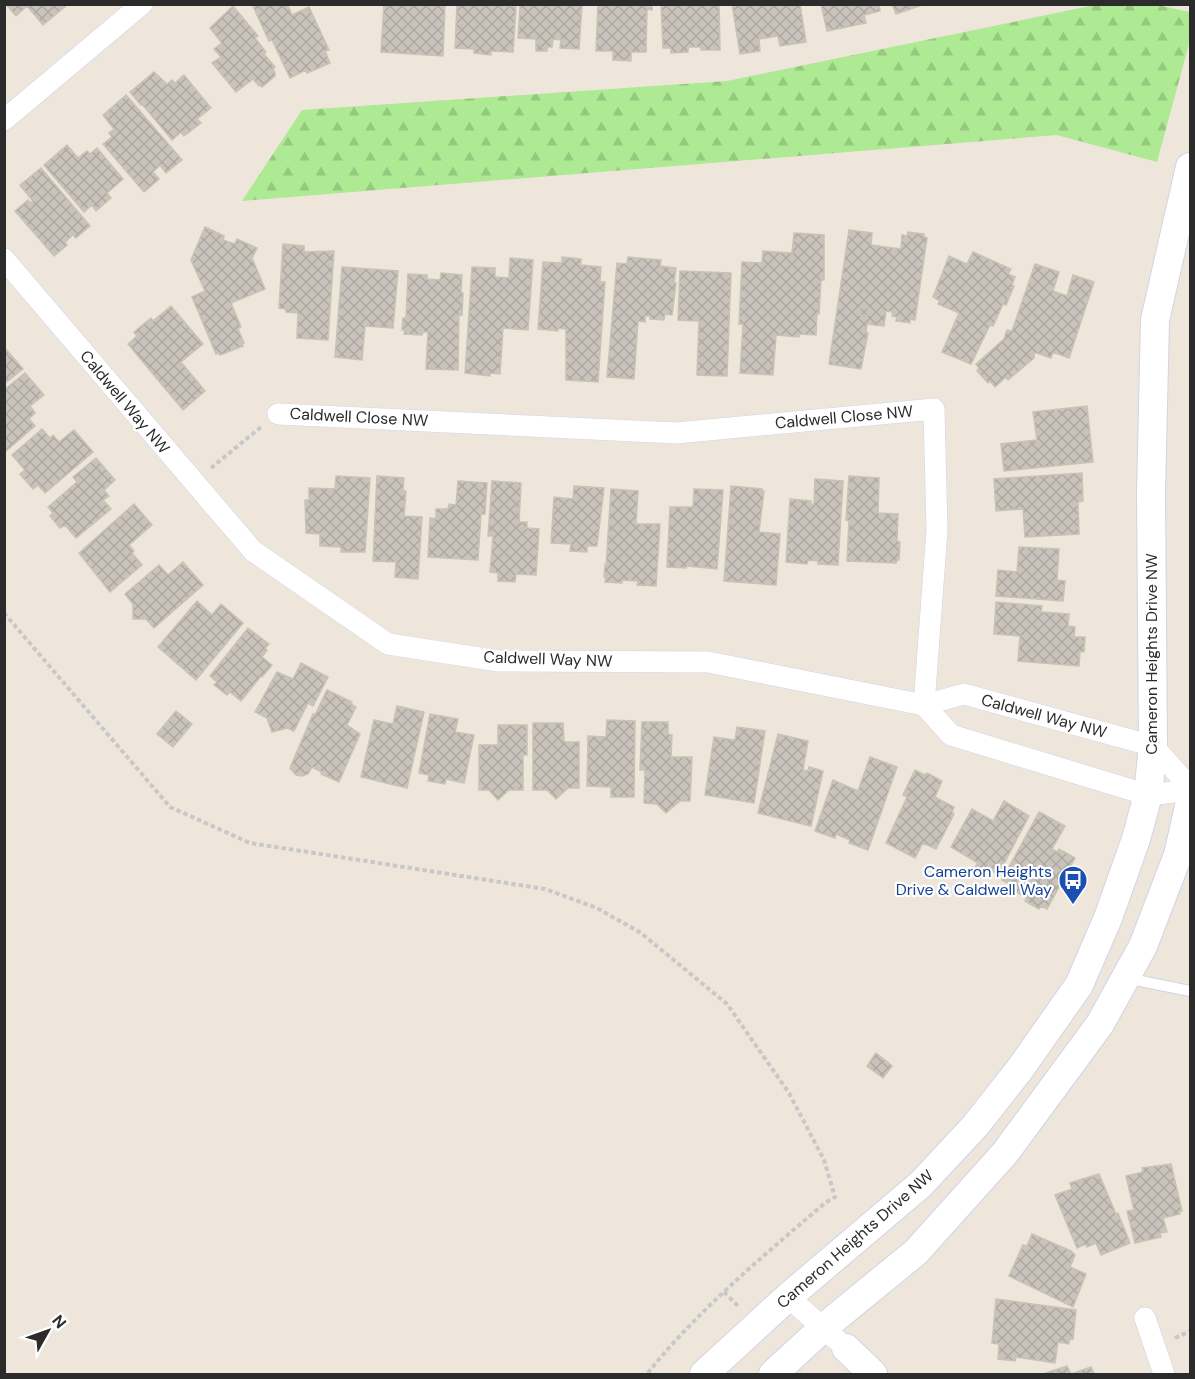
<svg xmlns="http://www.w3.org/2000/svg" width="1195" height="1379" font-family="'DM Sans',sans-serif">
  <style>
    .forest { fill: url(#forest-firs) }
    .building { fill: url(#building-cross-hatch); stroke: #c9c3b5; stroke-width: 1.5 }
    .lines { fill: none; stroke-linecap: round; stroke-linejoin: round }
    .lane-casing { stroke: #d0d4e5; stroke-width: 12 }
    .street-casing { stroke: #d0d4e5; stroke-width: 22 }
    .secondary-casing { stroke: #d0d4e5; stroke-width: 30 }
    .path { stroke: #c8c8c8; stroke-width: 4; stroke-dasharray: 4.5 3; stroke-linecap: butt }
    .lane { stroke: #fff; stroke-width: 10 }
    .street { stroke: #fff; stroke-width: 21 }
    .secondary { stroke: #fff; stroke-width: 28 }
    .labels { text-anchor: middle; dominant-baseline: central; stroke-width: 4.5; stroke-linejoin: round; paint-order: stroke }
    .street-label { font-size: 16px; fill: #2b2b2b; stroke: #fff }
    .transit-label { font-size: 16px; fill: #164399; stroke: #fff; text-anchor: end }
  </style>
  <defs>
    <pattern id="forest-firs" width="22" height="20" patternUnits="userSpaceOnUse" patternTransform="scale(1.5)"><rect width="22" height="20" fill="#aee993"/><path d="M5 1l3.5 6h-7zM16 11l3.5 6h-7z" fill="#96c87f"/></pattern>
    <pattern id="building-cross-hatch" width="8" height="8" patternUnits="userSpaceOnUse" patternTransform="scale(1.5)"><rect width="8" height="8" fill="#c9c3bb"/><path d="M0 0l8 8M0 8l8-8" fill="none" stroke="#ada8a1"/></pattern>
  </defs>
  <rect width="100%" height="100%" fill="#eee6db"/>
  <path class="forest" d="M1100 4 1157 5 1190 12V40L1157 162 1057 135 242 201 302 110 727 81Z"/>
  <path class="building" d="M6 4H66L67 5 43 25 27 6 16 16Z
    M252 4H287L292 15 309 7 329 50 325 51 330 63 307 73 306 70 290 78 272 40 269 41Z
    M384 4H445L443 56 381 52Z
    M457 4H510V6L516 7 513 52 491 51V55L474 53V49L455 48Z
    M518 4H582L579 49 560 48 561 40 553 39 552 47H547V51H536V39L518 38 520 6Z
    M598 4H652V10L647 9 646 52H631V61L613 60V51H596Z
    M661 4H719L720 50H701V47H688V52L671 53V48H663Z
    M732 4H800L806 42 780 46 778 36 759 39 760 51 740 54Z
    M821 4H879L880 11 864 15 866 23 827 31Z
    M892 4H925L896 14Z
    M233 6 258 36 255 38 266 52 264 54 275 67 273 69 275 73V76L262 87 260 85 259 86 253 79 236 92 212 63 221 57 214 49 222 43 210 28Z
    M154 72 167 84 172 80 175 83 184 75 211 108 197 119 201 123 184 136 181 132 172 140 142 104 141 105 130 92Z
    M126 95 182 160 166 173 160 165 153 172 159 179 144 192 103 144 112 137 109 133 114 129 103 115Z
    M67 145 78 158 87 151 90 154 97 148 123 179 107 193 111 198 96 211 92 205 84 212 44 165Z
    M41 168 90 226 76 238 73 235 65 242 67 245 54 256 15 211 28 200 31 203 33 201 20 185Z
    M205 227 224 236 223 240 235 244 237 239 257 248 252 258 265 289 231 303 241 327 238 329 244 343 242 344 243 346 220 355 219 353 216 354 192 297 205 291 191 260Z
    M849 230 872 233 871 245 901 249 902 235 907 236 908 232 924 234V237L927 238 915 320 910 319V323L896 321 897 317 892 316 893 312 886 311 884 326 867 324 866 333H868L861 369 829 364Z
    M794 233 824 235V280H821L819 314 817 313 816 335 799 334V337L776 335 773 375 740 373 743 324H739L742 262 762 263 763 251 792 253Z
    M283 244 304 246V252L334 251 328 340 297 338 298 313 286 312V309L279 308Z
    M973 252 1011 269 1008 274 1015 277 1012 285 1014 286 1006 305 1003 304 993 326 990 325 971 364 942 352 959 313 938 304 940 301 933 297 949 256 967 264Z
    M562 257 581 259V265L601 267 600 282H605L598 382 566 380V329L558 328V331L538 329 543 262 562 263Z
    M628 257 661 260 660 266 676 268 674 283H676L672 315 665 314 664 320 650 319V316H645V322L638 321 634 379 607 377 617 263 627 264Z
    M510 258 533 260 528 330 503 328 500 374 490 373V376L465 373 472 267 495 268V277L509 278Z
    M1035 264 1059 272 1053 291 1067 296 1073 275 1094 282 1069 358 1053 352 1051 358 1034 352V358L1008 380 1006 377 995 387 990 381 988 383 977 371 979 368 976 364 1004 339 1007 330 1012 331Z
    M342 267 398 271 393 328 365 326 362 360 335 357Z
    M680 271 731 273 727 376 697 375 699 321 678 320Z
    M441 273 462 275 461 293H463L462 315 459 314 458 370 426 369 428 332H423L422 335 404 334 405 330H402L403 318H406L408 274 427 275V279L440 280Z
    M171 306 203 344 181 362 205 391 183 410 128 344 137 336 134 332 151 318 153 321Z
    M860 307 868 308 867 316 859 315Z
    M4 347 23 369 4 384Z
    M25 373 44 395 30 406 35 413 29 419 35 426 5 452 4 390Z
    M1087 406 1093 462 1004 471 1001 444 1037 440 1033 412Z
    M42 429 50 438 53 435 59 442 74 430 93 452 45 493 38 485 33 489 20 474 25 470 12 455Z
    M96 458 115 480 104 490 109 496 103 500 111 509 76 538 65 525 60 528 50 516 53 513 48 507 77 482 73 477Z
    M1082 473 1083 501 1078 502 1079 534 1025 537 1023 509 996 511 994 479Z
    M336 476 370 478 365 552H341V547L320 546V534L306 533 305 500H309V488L335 489Z
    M377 476 404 478 403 491H406L404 516 422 517 418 579 395 577 396 562 373 561Z
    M849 476 879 478 878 513 898 514 897 541 900 542 899 560H897L896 563 847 561 849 521 846 520Z
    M815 479 843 481 838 565 818 564V561L808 560 807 564 786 562 790 499 811 501V504L814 505Z
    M458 481 487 483 485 514H481L478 560 428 557 430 518 436 519V509H448L449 504 456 505Z
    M492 481 521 483 519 522H527V528L539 529 536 575 516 574 515 582 498 581V573L490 572 493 536H488Z
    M574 486 604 488 597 546H587V552L570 551 571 544 551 543 554 497 573 499Z
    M731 486 762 489V491H764L759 532 780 534 776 585 724 581Z
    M611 489 638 491 636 524H660L656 586 637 585 638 581 622 580V583L605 582 606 577H604L605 565 606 566Z
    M694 489 723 490 717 569 687 566 686 568 667 567 670 507H693Z
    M134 504 152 525 129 545 134 551 132 553 142 565 110 592 79 553Z
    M1019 547 1059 549 1057 580 1065 581 1063 601 996 596 998 570 1017 572Z
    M183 562 203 585 154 628 146 619H133V604L125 594 159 565 168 575Z
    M197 601 212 615 221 604 243 623 196 680 158 647Z
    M996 602 1042 606 1041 612 1069 614 1068 626 1075 627 1074 637H1085L1084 652 1080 651 1079 666 1018 661 1020 636 994 634Z
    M248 628 269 644 265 648 267 650 262 657 272 665 262 677 261 676 241 701 230 692 227 695 214 685 217 682 210 676Z
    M301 663 328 677 313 706 308 703 294 731 287 728 272 732 267 718 255 712 277 672 293 679Z
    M327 690 352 702 351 704 356 707 347 725 360 734 339 782 321 774 322 772 312 767 308 774 302 776 296 775 290 768 313 714 315 715Z
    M397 706 424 712 407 788 361 777 374 720 393 724Z
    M176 711 192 724 173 747 157 734Z
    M430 714 458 719 455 732 474 735 464 783 446 779 445 784 428 781 429 775 419 773Z
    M607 720 635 721 634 797H611V787L587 786 588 736 606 737Z
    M642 722H668V734L672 735 671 757H692L690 801H680L666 813 657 804 644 803 645 770H640Z
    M533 723H563L564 742H579V788H568L556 799 547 790H533Z
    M498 725H527V755H523V790H509L498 800 489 790H479V745H498Z
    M737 727 765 731 754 803 705 795 714 737 735 740Z
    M778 734 808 741 803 770 808 771 809 767 823 771 811 826 758 813Z
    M870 757 897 767 868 850 849 843 850 840 836 834 835 838 815 831 833 780 858 791Z
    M915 770 925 775 927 773 942 781 935 797 954 807 952 812 954 814 936 849 923 843 915 858 886 843 907 797 903 795Z
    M1004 801 1029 816 998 875 992 871 988 877 974 869 978 863 951 847 972 809 993 821Z
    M1039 812 1065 826 1052 849 1057 852 1059 849 1075 858 1047 909 1041 906 1039 909 1025 901 1027 898 1011 889 1013 886 1002 880Z
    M876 1053 892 1066 883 1078 867 1066Z
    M1171 1164 1182 1211 1179 1212 1180 1214 1163 1218 1167 1232 1160 1233 1161 1237 1135 1243 1127 1211 1134 1210 1126 1176 1143 1172 1142 1168Z
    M1099 1174 1116 1214 1118 1213 1130 1243 1101 1255 1096 1243 1087 1247 1086 1244 1077 1248 1055 1195 1072 1189 1070 1183Z
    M1032 1234 1071 1251 1075 1255 1070 1267 1086 1274 1073 1307 1009 1276 1023 1245 1027 1246Z
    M996 1299 1076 1310 1073 1339 1070 1338 1069 1344 1058 1342 1055 1363 1016 1357 1015 1361 998 1359 999 1344 992 1343Z
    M1067 1366 1071 1374H1043Z
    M1091 1367 1094 1374H1071Z"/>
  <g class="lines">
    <g class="lane-casing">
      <path id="lane" d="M1126 978 1190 991"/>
    </g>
    <g class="street-casing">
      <path id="street" d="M4 120 142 4
        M4 259 253 551 388 644 499 661 708 662 924 705 964 694 1153 746 1190 787
        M278 414 676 433 934 409 937 530 924 705 951 735 1148 795 1190 790
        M788 1297 846 1348
        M1145 1318 1164 1374"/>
    </g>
    <g class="secondary-casing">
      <path id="secondary" d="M846 1348 873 1374
        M704 1374 788 1297 921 1184 975 1126 1020 1069 1079 985 1108 918 1136 839 1148 795 1153 746 1151 493 1155 320 1190 167
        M773 1374 823 1328 916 1252 1005 1153 1100 1024 1143 946 1178 855 1190 802"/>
    </g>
    <path class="path" d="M211 468 261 427
      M4 613 170 807 250 843 545 889 597 908 641 933 727 1004 789 1093 824 1160 835 1197 825 1203C762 1257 699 1309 647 1374
      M724 1292 738 1306
      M1175 1338 1190 1331"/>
    <use href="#lane" class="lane"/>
    <use href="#street" class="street"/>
    <use href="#secondary" class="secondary"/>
  </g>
  <defs>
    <g id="bus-pin" transform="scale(1.5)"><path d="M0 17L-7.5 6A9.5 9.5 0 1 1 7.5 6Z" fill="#1a4fb4" stroke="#fff"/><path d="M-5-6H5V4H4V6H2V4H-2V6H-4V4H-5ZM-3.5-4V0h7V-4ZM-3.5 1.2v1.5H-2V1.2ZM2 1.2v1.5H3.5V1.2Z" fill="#fff"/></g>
  </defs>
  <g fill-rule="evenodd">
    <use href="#bus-pin" x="1073" y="880"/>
  </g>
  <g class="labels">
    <g class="street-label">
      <text transform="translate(125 402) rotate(50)">Caldwell Way NW</text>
      <text transform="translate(359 417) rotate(3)">Caldwell Close NW</text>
      <text transform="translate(844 417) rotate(-5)">Caldwell Close NW</text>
      <text transform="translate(1151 654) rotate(-90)">Cameron Heights Drive NW</text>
      <text transform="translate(548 659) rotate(2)">Caldwell Way NW</text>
      <text transform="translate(1044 716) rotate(15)">Caldwell Way NW</text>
      <text transform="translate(855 1239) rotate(-41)">Cameron Heights Drive NW</text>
    </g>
    <g class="transit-label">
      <text x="1052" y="871">Cameron Heights<tspan x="1052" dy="18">Drive &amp; Caldwell Way</tspan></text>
    </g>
  </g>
  <rect width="1195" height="1379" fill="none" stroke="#2b2b2b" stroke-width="12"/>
  <g transform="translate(48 1331) rotate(50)" stroke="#ffffff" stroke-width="4.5" paint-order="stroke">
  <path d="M0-4.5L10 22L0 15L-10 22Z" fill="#2b2b2b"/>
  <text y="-9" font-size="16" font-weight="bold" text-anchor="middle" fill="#2b2b2b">N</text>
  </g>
</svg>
